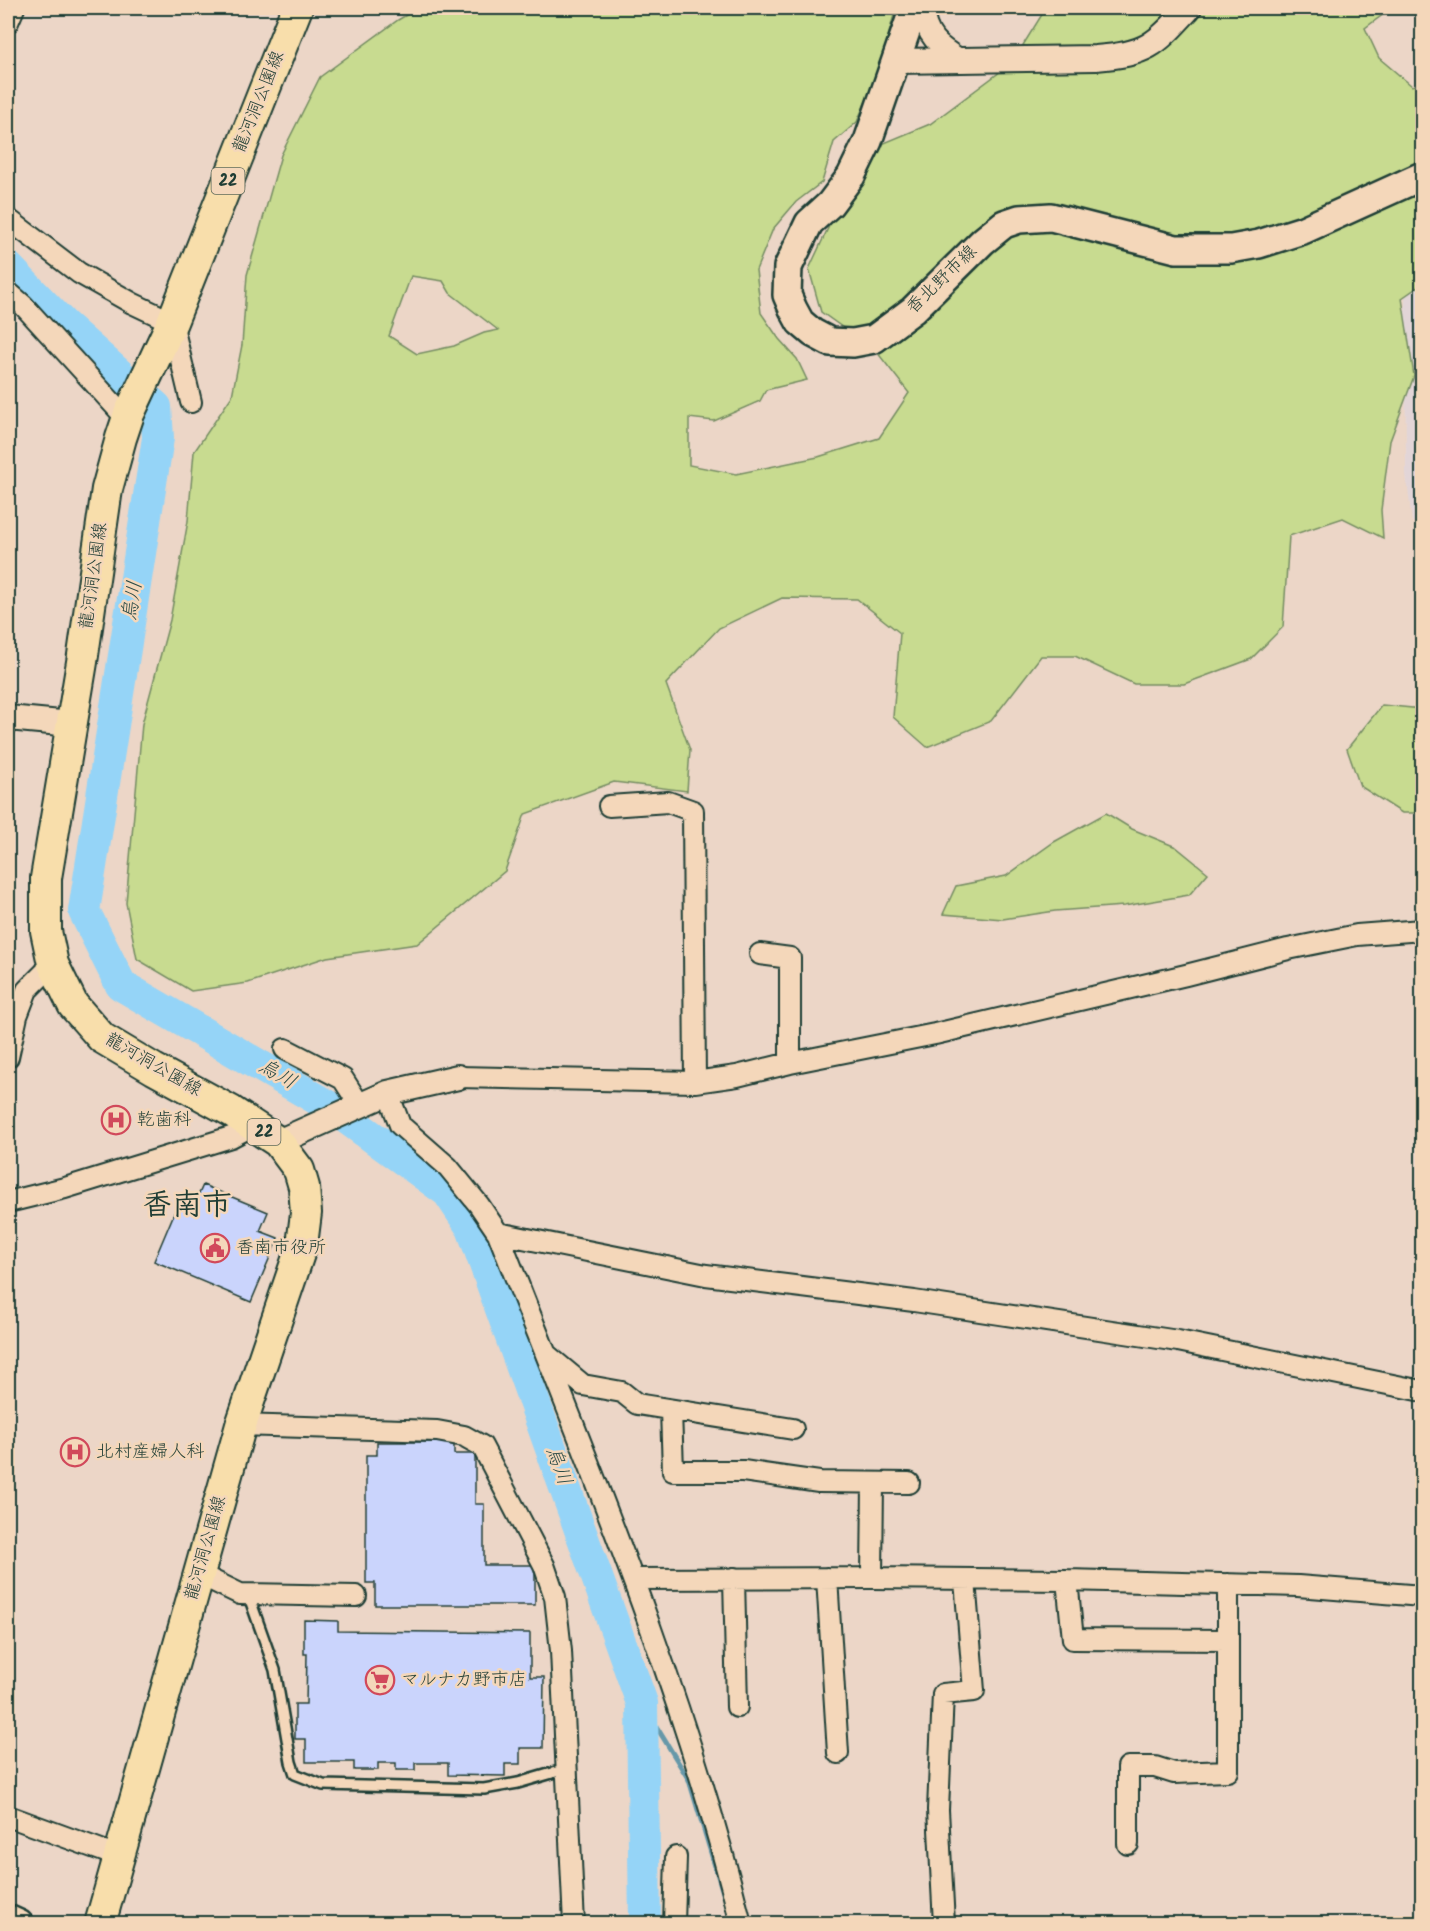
<svg xmlns="http://www.w3.org/2000/svg" width="1430" height="1931" font-family="Kalam,'Klee One',sans-serif">
  <style>
    .built { fill: #e2d5d7 }
    .green { fill: #c8db90; stroke: #748c62; stroke-width: 1.5; fill-rule: evenodd }
    .lines { fill: none; stroke-linecap: round; stroke-linejoin: round }
    .stream { stroke: #6698a9; stroke-width: 5 }
    .river { stroke: #95d4f7; stroke-width: 32 }
    .building { fill: #cad4fc; stroke: #1f3d34; stroke-width: 1.5 }
    .service-casing { stroke: #1f3d34; stroke-width: 14 }
    .minor-casing { stroke: #1f3d34; stroke-width: 24 }
    .tertiary-casing { stroke: #1f3d34; stroke-width: 28 }
    .secondary-casing { stroke: #1f3d34; stroke-width: 32 }
    .primary-casing { stroke: #1f3d34; stroke-width: 34 }
    .service { stroke: #f4d7ba; stroke-width: 9 }
    .minor { stroke: #f4d7ba; stroke-width: 20 }
    .tertiary { stroke: #f4d7ba; stroke-width: 24 }
    .secondary { stroke: #f4d7ba; stroke-width: 27 }
    .primary { stroke: #f8deab; stroke-width: 30 }
    .labels { text-anchor: middle; dominant-baseline: central; stroke-width: 5; stroke-linejoin: round; paint-order: stroke }
    .shield { fill: #f4d7ba; stroke: #5f6b5c; stroke-width: 1.5 }
    .shield-label { font-size: 16px; font-weight: bold; fill: #1f3d34 }
    .street-label { font-size: 18px; fill: #1f3d34; stroke: #f4d7ba }
    .poi-label { font-size: 18px; fill: #1f3d34; stroke: #f4d7ba; text-anchor: start }
    .water-label { font-size: 20px; font-style: italic; fill: #2b4c48; stroke: #f4d7ba }
    .town-label { font-size: 30px; font-weight: bold; fill: #1f3d34; stroke: #f4d7ba }
  </style>
  <rect width="100%" height="100%" fill="#ecd6c7"/>
  <filter id="ink" filterUnits="userSpaceOnUse"><feTurbulence type="fractalNoise" baseFrequency=".0167" numOctaves="2"/><feDisplacementMap in="SourceGraphic" scale="12" xChannelSelector="R" yChannelSelector="G"/><feConvolveMatrix kernelMatrix="1 2 1 2 8 2 1 2 1" color-interpolation-filters="sRGB"/></filter>
  <g filter="url(#ink)">
    <path class="built" d="M1422 274V530L1412 521 1406 474 1405 291Z"/>
    <path class="green" d="M418 8H896L878 72 857 122 834 142 822 182 796 202 773 229 756 270 761 313 779 339 797 359 807 380 766 390 760 401 714 421 689 418V465L736 474 818 457 879 438 909 393 877 352 821 312 809 269 836 211 877 146 930 124 1012 63 1046 8H1392L1365 28 1379 58 1412 86 1422 82V284L1402 298 1414 376 1390 441 1381 510 1383 538 1343 518 1289 536 1283 627 1251 659 1184 684H1134L1075 656H1041L991 721 927 747 893 717 900 633 857 599 782 598 719 628 666 684 690 750 687 791 614 782 525 814 505 871 417 944 327 957 248 983 191 991 137 959 126 903 142 724 170 620 188 521 194 452 232 396 242 345 247 275 281 155 320 77 398 20ZM411 276 443 281 450 293 498 330 484 333 454 346 417 354 389 336Z
      M1382 705 1422 709V813H1402L1360 786 1347 749Z
      M1106 813 1132 829 1176 847 1208 873 1189 895 1124 906 1055 911 1003 919 943 914 956 886 1006 876 1054 842Z"/>
    <g class="lines">
      <path class="stream" d="M642 1703 689 1780 724 1896"/>
      <path class="river" d="M8 267 65 326 156 407 158 438 84 911 121 985 334 1109 448 1192 472 1228 642 1703 645 1924"/>
    </g>
    <path class="building" d="M203 1185 268 1212 260 1231 278 1238 251 1302 154 1261 181 1197 195 1203Z
      M377 1442H454V1454H475V1504H484V1565H535V1605H375V1583H366V1455H377Z
      M304 1620 338 1621V1631L530 1633V1677H544L543 1748H520V1764H505V1776L448 1775V1763H415V1770H396V1763H378V1770H354V1762H306V1739H295V1704H306L307 1654H304Z"/>
    <g class="lines">
      <g class="service-casing">
        <path id="service" d="M248 1594 275 1670 291 1762 295 1774 323 1785 484 1789 518 1783 566 1769"/>
      </g>
      <g class="minor-casing">
        <path id="minor" d="M923 8C925 36 938 46 961 60
          M8 22 14 8
          M8 219 79 273 132 303 172 322 191 402
          M8 292 23 305 127 419
          M609 806 668 802 693 811 695 1082
          M760 954 790 958V1063
          M285 1049 343 1079 359 1104
          M8 1057 17 1016 27 990 53 964
          M458 1077 695 1082 737 1076 790 1063 935 1034 1186 975 1288 949 1357 935 1422 930
          M388 1093 400 1125 448 1167 479 1205 498 1233C587 1460 683 1686 741 1924
          M8 1202 65 1188 231 1137 254 1125
          M498 1233 706 1275 914 1301 1178 1341 1422 1391
          M547 1355 583 1385 622 1392 637 1404 793 1429
          M671 1410 673 1471H743L819 1482 909 1483
          M241 1425 437 1431 464 1436 482 1446 544 1565 555 1597 561 1651 574 1924
          M199 1574 240 1594 356 1596
          M734 1578 737 1707
          M827 1578 838 1753
          M872 1578 873 1483
          M634 1579 872 1578 1067 1580 1298 1586 1422 1596
          M1067 1580 1073 1639 1228 1640
          M8 1816 120 1857
          M1128 1844V1767H1155L1174 1773 1228 1771V1584
          M674 1924 676 1857
          M944 1924 938 1810 943 1694 974 1691 965 1580"/>
      </g>
      <g class="tertiary-casing">
        <path id="tertiary" d="M897 61 1096 58C1148 54 1155 45 1189 8
          M8 718 71 724
          M278 1142 388 1093 458 1077"/>
      </g>
      <g class="secondary-casing">
        <path id="secondary" d="M914 8 868 141 851 176 830 204 809 223 788 267 787 295 793 309 800 322 813 333 830 342 853 343 874 339 913 310 983 241 1004 224 1019 219 1051 217 1176 249H1231L1259 244 1303 230 1422 176
          M8 1919 19 1924"/>
      </g>
      <g class="primary-casing">
        <path id="primary" d="M100 1924 241 1425 302 1245 306 1213 304 1187 299 1170 278 1142 231 1111 154 1069 102 1038 73 1005 53 964 46 931V878L82 662 107 489 121 438 129 414 172 322 297 8"/>
      </g>
      <use href="#service" class="service"/>
      <use href="#minor" class="minor"/>
      <use href="#tertiary" class="tertiary"/>
      <use href="#secondary" class="secondary"/>
      <use href="#primary" class="primary"/>
    </g>
  </g>
  <defs>
    <g id="hospital-ring" transform="scale(1.5)"><circle r="9.5" fill="#f4d7ba" stroke="#d1495b" stroke-width="1.5"/><path d="M-5-5h3v3.5h4V-5h3V5h-3V1.5h-4V5h-3Z" fill="#d1495b"/></g>
    <g id="civic-ring" transform="scale(1.5)"><circle r="9.5" fill="#f4d7ba" stroke="#d1495b" stroke-width="1.5"/><path d="M-.6-6.5H3V-4.5H.6V-3L4-1V1h2V6H-6V1h2V-1L-.6-3ZM-1.2 2.5V6h2.4V2.5Z" fill="#d1495b"/></g>
    <g id="supermarket-ring" transform="scale(1.5)"><circle r="9.5" fill="#f4d7ba" stroke="#d1495b" stroke-width="1.5"/><path d="M-6-5.5h2.5l.6 2H6L4.5 2H-2.5L-4.4-4H-6ZM-1.5 3.2a1.3 1.3 0 1 0 .1 0ZM3 3.2a1.3 1.3 0 1 0 .1 0Z" fill="#d1495b"/></g>
  </defs>
  <g fill-rule="evenodd">
    <use href="#hospital-ring" x="116" y="1120"/>
    <use href="#civic-ring" x="215" y="1248"/>
    <use href="#hospital-ring" x="75" y="1452"/>
    <use href="#supermarket-ring" x="380" y="1680"/>
  </g>
  <g class="labels">
    <g class="shield">
      <rect x="211.5" y="168" width="33" height="26" rx="4.5"/>
      <rect x="247.5" y="1119" width="33" height="26" rx="4.5"/>
    </g>
    <g class="shield-label">
      <text x="228" y="181">22</text>
      <text x="264" y="1132">22</text>
    </g>
    <g class="street-label">
      <text transform="translate(259 102) rotate(-68)">龍河洞公園線</text>
      <text transform="translate(942 280) rotate(-44)">香北野市線</text>
      <text transform="translate(94 576) rotate(-82)">龍河洞公園線</text>
      <text transform="translate(153 1065) rotate(30)">龍河洞公園線</text>
      <text transform="translate(206 1548) rotate(-74)">龍河洞公園線</text>
    </g>
    <g class="poi-label">
      <text x="137" y="1120">乾歯科</text>
      <text x="236" y="1248">香南市役所</text>
      <text x="96" y="1452">北村産婦人科</text>
      <text x="401" y="1680">マルナカ野市店</text>
    </g>
    <g class="water-label">
      <text transform="translate(133 601) rotate(-81)">烏川</text>
      <text transform="translate(277 1075) rotate(30)">烏川</text>
      <text transform="translate(558 1466) rotate(70)">烏川</text>
    </g>
    <g class="town-label">
      <text x="187" y="1206">香南市</text>
    </g>
  </g>
  <rect width="1430" height="1931" fill="none" stroke="#f4d7ba" stroke-width="30"/>
  <rect x="15" y="15" width="1400" height="1901" fill="none" stroke="#1f3d34" stroke-width="2" filter="url(#ink)"/>
</svg>
